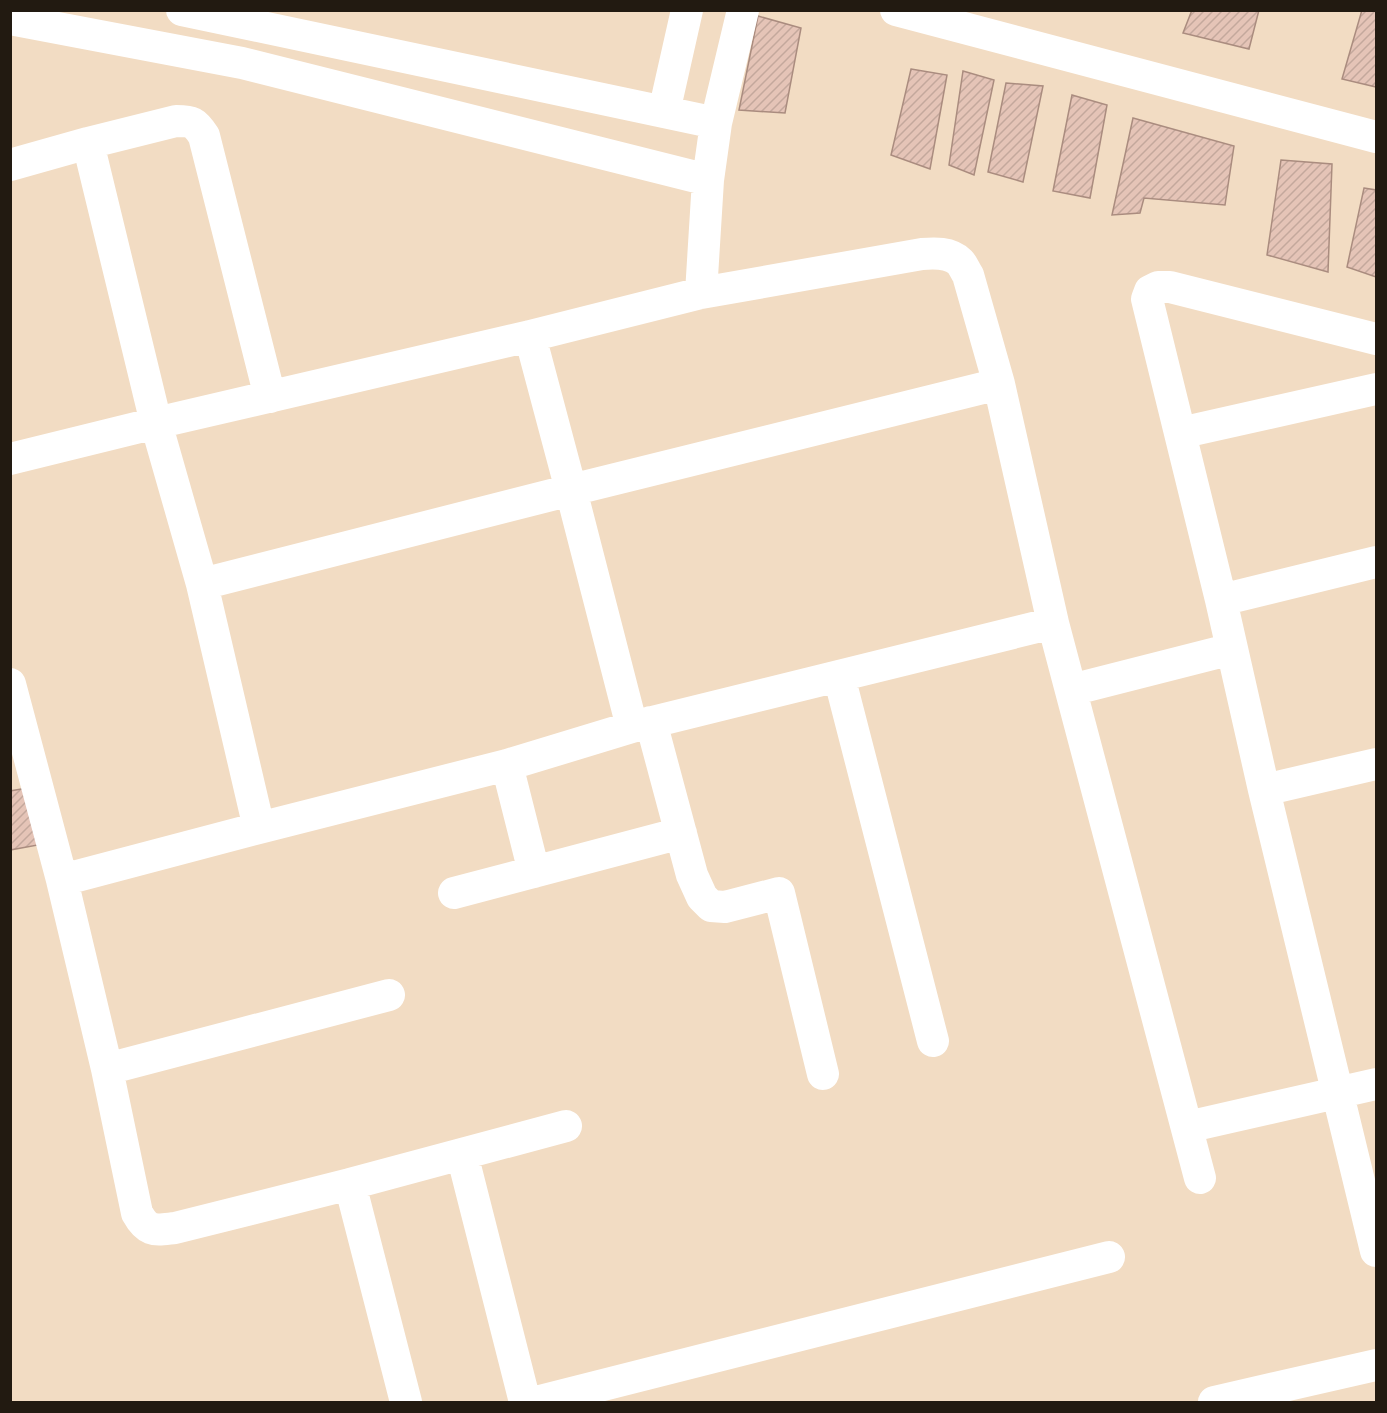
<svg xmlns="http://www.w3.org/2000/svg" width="1387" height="1413" font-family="'PT Sans Narrow',sans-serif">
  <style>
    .building { fill: url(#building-hatch); stroke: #aa8c7f; stroke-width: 1.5 }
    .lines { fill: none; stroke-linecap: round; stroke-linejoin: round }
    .minor { stroke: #fff; stroke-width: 32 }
  </style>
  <defs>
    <pattern id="building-hatch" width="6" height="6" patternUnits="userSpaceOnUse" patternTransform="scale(1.5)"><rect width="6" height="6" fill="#e5c4b7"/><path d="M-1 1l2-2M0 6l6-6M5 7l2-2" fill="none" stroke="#c4a89c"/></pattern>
  </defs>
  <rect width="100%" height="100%" fill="#f2dcc3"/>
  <path class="building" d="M1192 10H1259L1249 49 1183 33Z
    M1362 10H1376V87L1342 79Z
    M758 16 801 28 785 113 739 110Z
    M911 69 947 75 930 169 891 155Z
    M963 71 994 80 974 175 949 165Z
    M1006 83 1043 86 1023 182 988 172Z
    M1072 95 1107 105 1090 198 1053 191Z
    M1133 118 1234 146 1225 205 1144 198 1140 213 1112 215Z
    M1281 160 1332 164 1328 272 1267 255Z
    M1364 188 1376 190V277L1347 267Z
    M27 788 38 845 10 850V791Z"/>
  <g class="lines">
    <path class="minor" d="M182 10 716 123
      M896 10 1376 137
      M10 19 242 63 708 180
      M664 112 687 10
      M88 143 156 423 202 584 259 828
      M10 165 88 143 176 121C192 121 195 122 204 136L270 397
      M701 293 708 180 716 123 743 10
      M530 336 571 490 632 727
      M1376 339 1170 287H1158L1150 291 1147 299 1221 600 1264 790 1376 1251
      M1180 433 1376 389
      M10 459 156 423 530 336 701 293 922 254C934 253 950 252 960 262 963 265 965 271 968 275L999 384 1053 623 632 727 507 765 259 828 62 880
      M202 584 571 490 999 384
      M1221 600 1376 562
      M1053 623 1200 1178
      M839 676 933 1041
      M10 684 62 880 107 1069 137 1213C148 1233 155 1230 175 1228L350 1184 406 1402
      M1071 690 1232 649
      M651 722 692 875 702 897 711 906 725 907 779 893 823 1074
      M507 765 534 872
      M1264 790 1376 764
      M454 893 681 833
      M107 1069 389 995
      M1187 1127 1376 1084
      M462 1154 525 1402
      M350 1184 566 1126
      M536 1402 1109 1257
      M1214 1402 1376 1365"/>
  </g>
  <rect width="1387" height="1413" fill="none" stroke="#221a11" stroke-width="24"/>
</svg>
